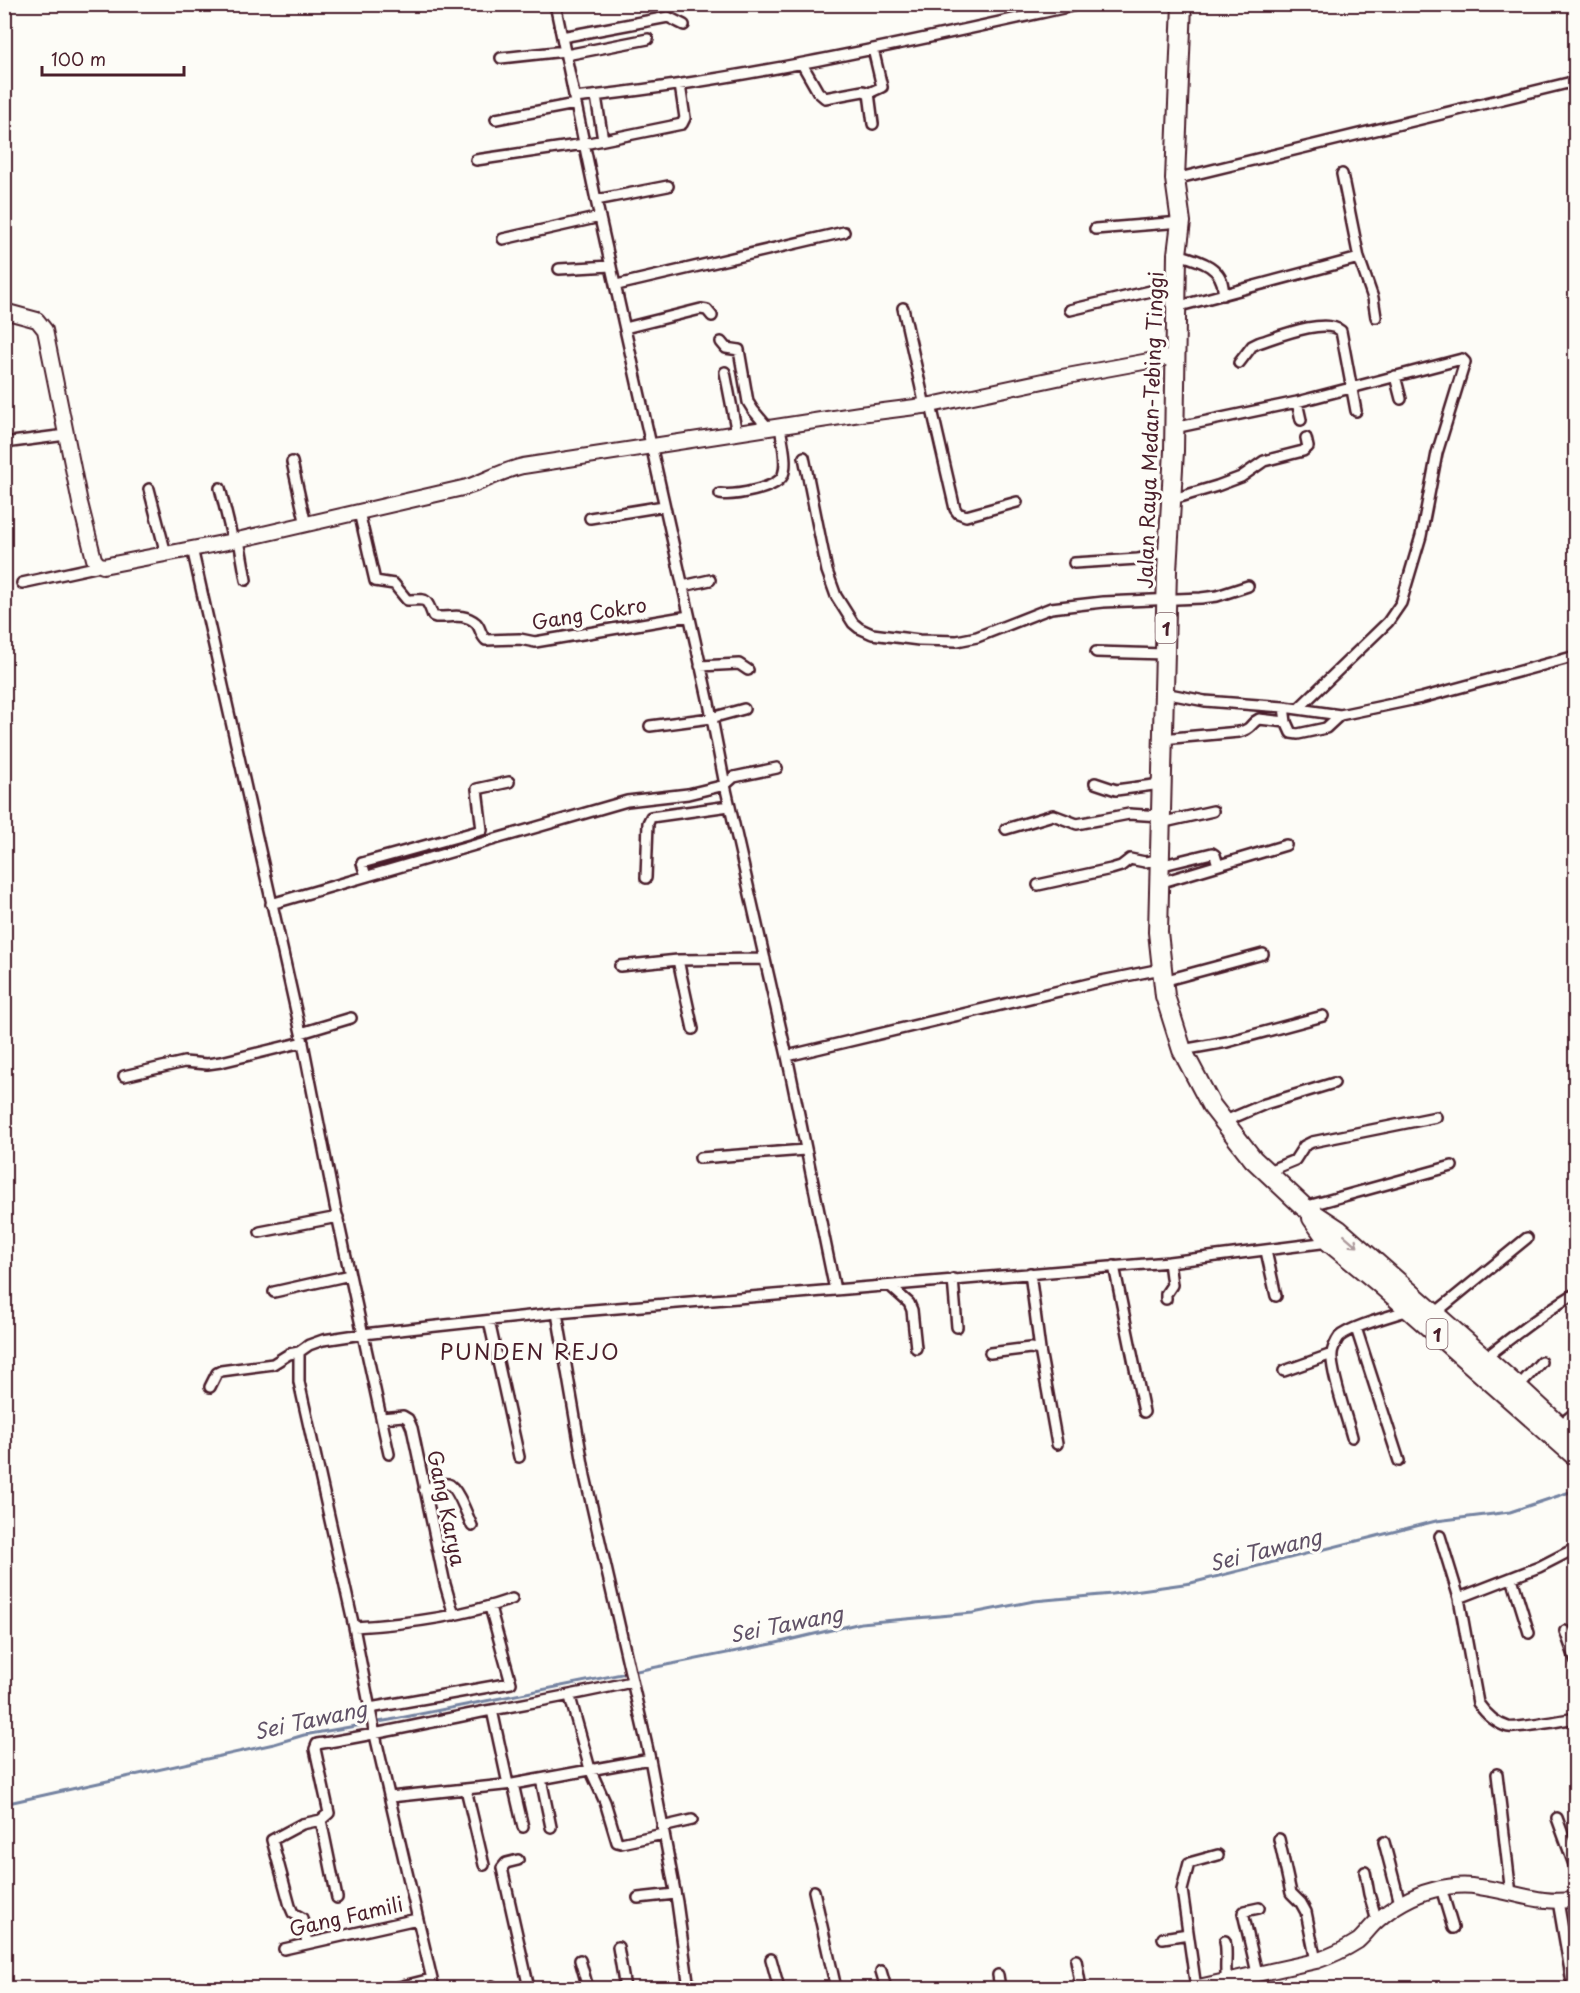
<svg xmlns="http://www.w3.org/2000/svg" width="1580" height="1993" font-family="'Playpen Sans',sans-serif">
  <style>
    .lines { fill: none; stroke-linecap: round; stroke-linejoin: round }
    .stream { stroke: #7583a1; stroke-width: 3 }
    .street-casing { stroke: #4a1f2b; stroke-width: 14 }
    .secondary-casing { stroke: #4a1f2b; stroke-width: 18 }
    .highway-casing { stroke: #4a1f2b; stroke-width: 22 }
    .street { stroke: #fdfcf7; stroke-width: 9 }
    .secondary { stroke: #fdfcf7; stroke-width: 14 }
    .highway { stroke: #fdfcf7; stroke-width: 18 }
    .oneway { stroke: #ac999b }
    .labels { text-anchor: middle; dominant-baseline: central; stroke-width: 6; stroke-linejoin: round; paint-order: stroke }
    .shield { fill: #fdfcf7; stroke: #806168; stroke-width: 1.5 }
    .shield-label { font-size: 18px; font-weight: bold; fill: #4a1f2b }
    .street-label { font-size: 20px; fill: #4a1f2b; stroke: #fdfcf7 }
    .water-label { font-size: 21px; font-style: italic; fill: #605166; stroke: #fdfcf7 }
    .quarter-label { font-size: 22px; letter-spacing: 1.5px; fill: #4a1f2b; stroke: #fdfcf7 }
  </style>
  <rect width="100%" height="100%" fill="#fdfcf7"/>
  <filter id="ink" filterUnits="userSpaceOnUse"><feTurbulence type="fractalNoise" baseFrequency=".0167" numOctaves="2"/><feDisplacementMap in="SourceGraphic" scale="12" xChannelSelector="R" yChannelSelector="G"/><feConvolveMatrix kernelMatrix="1 2 1 2 8 2 1 2 1" color-interpolation-filters="sRGB"/></filter>
  <g filter="url(#ink)">
    <g class="lines">
      <path class="stream" d="M4 1804 274 1744 304 1735 390 1720 772 1644 861 1623 973 1613 1034 1601 1112 1594 1191 1583 1436 1521 1510 1512 1576 1490"/>
      <g class="street-casing">
        <path id="street" d="M555 4 596 200 709 703 725 785 787 1056 835 1290 1169 1262 1329 1242
          M562 37 668 17 684 25
          M566 55 648 39
          M501 58 565 51
          M802 64 818 92 825 98 863 91 869 93 873 124
          M869 93 882 87 873 49
          M596 96 603 140
          M574 98C745 80 913 41 1081 4
          M496 119 575 104
          M476 160 584 144 682 124 685 118 680 85
          M1342 174 1359 258
          M1175 179 1576 81
          M596 200 668 186
          M1095 229 1181 222
          M503 239 600 217
          M1177 254C1199 260 1226 267 1223 295
          M559 269 611 266
          M617 285 844 232
          M1176 307 1359 258 1373 298 1376 317
          M903 308 925 406
          M1070 310 1176 285
          M625 328 701 309 707 310 712 316
          M721 342 726 348 739 350 748 402 753 410 769 429
          M1239 363 1252 346 1258 343C1277 337 1325 317 1341 331L1356 411
          M725 372 737 434
          M1395 376 1401 399
          M1297 402 1301 420
          M931 405 955 509 958 513 966 516 1017 502
          M1174 428 1297 402 1462 359 1465 362 1437 453 1421 536 1401 603 1388 622 1298 709
          M4 443 66 435
          M804 457 827 571 836 596 853 623 859 628 872 634 919 640 957 641 977 637 1051 608 1103 602 1201 598 1217 596 1248 586
          M292 462 306 525
          M220 488 233 541
          M149 489 166 554
          M720 494C733 496 777 489 783 475 788 462 782 441 780 427
          M1170 500 1217 486 1241 477 1264 461 1303 451 1308 447 1306 438
          M359 512 375 581 394 584 407 600C426 600 426 596 433 616L436 617C450 618 463 612 476 623 481 628 480 635 486 640L520 639 535 642 689 616
          M590 518 664 506
          M239 540 246 580
          M192 548 301 1033 335 1206 389 1454
          M1074 563 1138 559 1169 551
          M22 583 100 566
          M683 586 710 580
          M1096 652 1165 654
          M700 666 739 664 748 670
          M1164 693 1205 701 1284 707 1340 715 1421 698 1576 656
          M1286 722 1291 733 1298 734 1326 728 1340 715
          M650 726 711 718 744 709
          M1162 739 1239 732C1253 729 1250 723 1259 719L1286 722 1284 707
          M1095 783 1116 790 1161 784
          M1160 823 1213 811
          M1006 829 1053 815 1077 824 1129 814 1160 816
          M1159 866 1212 853 1215 855 1218 865
          M366 876 362 863 482 830 477 789 509 782
          M646 878 648 823 651 817 729 806
          M1159 883 1286 845
          M1038 885 1111 869 1121 866 1130 859 1145 862 1159 860
          M271 904 627 801 688 794 725 785 734 777 777 768
          M678 960 693 1029
          M620 966 678 960 765 959
          M1163 981 1263 954
          M301 1033 351 1018
          M1182 1050 1227 1042 1323 1016
          M787 1056 1101 981 1161 969
          M124 1076 184 1062 207 1064 221 1062 303 1042
          M1223 1122 1265 1104 1334 1083
          M700 1158 805 1150
          M1266 1172 1295 1160 1304 1146 1312 1142 1436 1117
          M1304 1207 1452 1166
          M260 1232 338 1217
          M1266 1251 1276 1296
          M1114 1266 1144 1412
          M1030 1273 1040 1350 1057 1444
          M953 1279 957 1327
          M890 1286 909 1303 912 1310 916 1348
          M274 1292 350 1275
          M1166 1299V1294L1172 1285 1169 1262
          M557 1313 585 1476 650 1759 677 1902 689 1988
          M1434 1314 1527 1238
          M489 1321 519 1457
          M1356 1328 1399 1461
          M990 1353 1030 1348 1040 1350
          M1484 1359C1514 1335 1543 1313 1576 1293
          M1284 1371 1332 1354
          M210 1387 217 1373 221 1371 273 1364 289 1354 299 1352
          M1518 1387 1541 1362
          M382 1418 403 1416 408 1419 412 1428 445 1584 454 1615
          M1560 1425 1576 1412
          M1352 1437C1347 1418 1330 1370 1332 1354 1332 1350 1336 1341 1339 1337 1349 1327 1394 1315 1409 1310
          M424 1489C431 1488 442 1482 448 1484 457 1486 468 1517 472 1526
          M1440 1536 1459 1598 1478 1703C1485 1713 1495 1723 1508 1727 1516 1729 1564 1720 1576 1718
          M1512 1578 1529 1633
          M1459 1598 1539 1567 1576 1548
          M354 1627C408 1624 461 1617 512 1599
          M1565 1631 1576 1661
          M570 1697 590 1769 605 1802 617 1842 621 1843 663 1834
          M370 1708 511 1683 490 1607
          M492 1710 508 1784
          M1497 1774 1511 1894
          M541 1779 551 1827
          M513 1784 523 1827
          M466 1789 484 1865
          M390 1797 513 1784 650 1759
          M1557 1818 1576 1870
          M662 1827 692 1820
          M1279 1839 1291 1893 1301 1903 1306 1912 1316 1961
          M1384 1842 1400 1903
          M518 1860 506 1863 502 1868 529 1988
          M1365 1872 1369 1894 1377 1921
          M1441 1888 1453 1928
          M814 1891 836 1988
          M337 1898 321 1820 329 1813 315 1749 317 1744C376 1735 434 1721 492 1710 539 1701 584 1693 631 1682
          M638 1898 675 1894
          M1558 1901 1573 1988
          M1163 1938 1188 1934
          M1225 1941C1228 1955 1224 1967 1227 1981
          M307 1943 302 1918 293 1913 290 1906 272 1840 302 1824 321 1820
          M618 1947 625 1988
          M284 1949 417 1919
          M771 1959 779 1988
          M580 1960 588 1988
          M1076 1960 1081 1988
          M881 1971 886 1988
          M1257 1973 1243 1913 1245 1911 1259 1908
          M998 1975 1000 1988
          M395 1988 431 1979
          M434 1988 375 1735 354 1627 299 1382V1352L309 1345 323 1340 363 1334 557 1313 835 1290
          M483 1988 492 1986
          M1196 1988 1182 1890 1189 1863 1218 1855"/>
      </g>
      <g class="secondary-casing">
        <path id="secondary" d="M4 311 37 320 45 330 80 503 94 559 98 564 103 566 233 541 467 487C486 481 503 470 523 466L860 414 931 405 1062 377 1176 356
          M1194 1988 1316 1961C1331 1956 1344 1950 1358 1941 1365 1935 1370 1927 1377 1921 1392 1907 1413 1895 1433 1890 1448 1886 1464 1884 1479 1887 1512 1891 1543 1906 1576 1899"/>
      </g>
      <g class="highway-casing">
        <path id="highway" d="M1182 4 1175 179 1181 222 1177 254 1174 451 1167 571 1158 932 1165 996 1182 1050 1211 1105 1253 1159 1304 1207 1339 1230 1518 1387 1576 1441
          M1312 1218 1329 1242 1379 1283 1576 1457"/>
      </g>
      <use href="#street" class="street"/>
      <use href="#secondary" class="secondary"/>
      <use href="#highway" class="highway"/>
    </g>
    <defs><path id="oneway-shaft" d="M-6 0H5M1.5-3L5.5 0L1.5 3" fill="none" stroke-width="1.6" stroke-linecap="round" stroke-linejoin="round" transform="scale(1.5)"/></defs>
    <use class="oneway" href="#oneway-shaft" transform="translate(1351 1241) rotate(41)"/>
  </g>
  <g class="labels">
    <g class="shield">
      <rect x="1155.5" y="613" width="21" height="30" rx="4.5"/>
      <rect x="1426.5" y="1319" width="21" height="30" rx="4.5"/>
    </g>
    <g class="shield-label">
      <text x="1166" y="628">1</text>
      <text x="1437" y="1334">1</text>
    </g>
    <g class="street-label">
      <text transform="translate(1150 430) rotate(-88)">Jalan Raya Medan-Tebing Tinggi</text>
      <text transform="translate(589 613) rotate(-9)">Gang Cokro</text>
      <text transform="translate(447 1508) rotate(78)">Gang Karya</text>
      <text transform="translate(346 1916) rotate(-13)">Gang Famili</text>
    </g>
    <g class="water-label">
      <text transform="translate(1265 1549) rotate(-14)">Sei Tawang</text>
      <text transform="translate(786 1623) rotate(-11)">Sei Tawang</text>
      <text transform="translate(310 1719) rotate(-12)">Sei Tawang</text>
    </g>
    <g class="quarter-label">
      <text x="530" y="1350">PUNDEN REJO</text>
    </g>
  </g>
  <rect width="1580" height="1993" fill="none" stroke="#fdfcf7" stroke-width="24"/>
  <rect x="12" y="12" width="1556" height="1969" fill="none" stroke="#4a1f2b" stroke-width="2" filter="url(#ink)"/>
  <path d="M42 66v9h142v-9" fill="none" stroke="#4a1f2b" stroke-width="3"/>
  <text x="51" y="66" font-size="18" fill="#4a1f2b" stroke="#fdfcf7" stroke-width="4.5" paint-order="stroke">100 m</text>
</svg>
